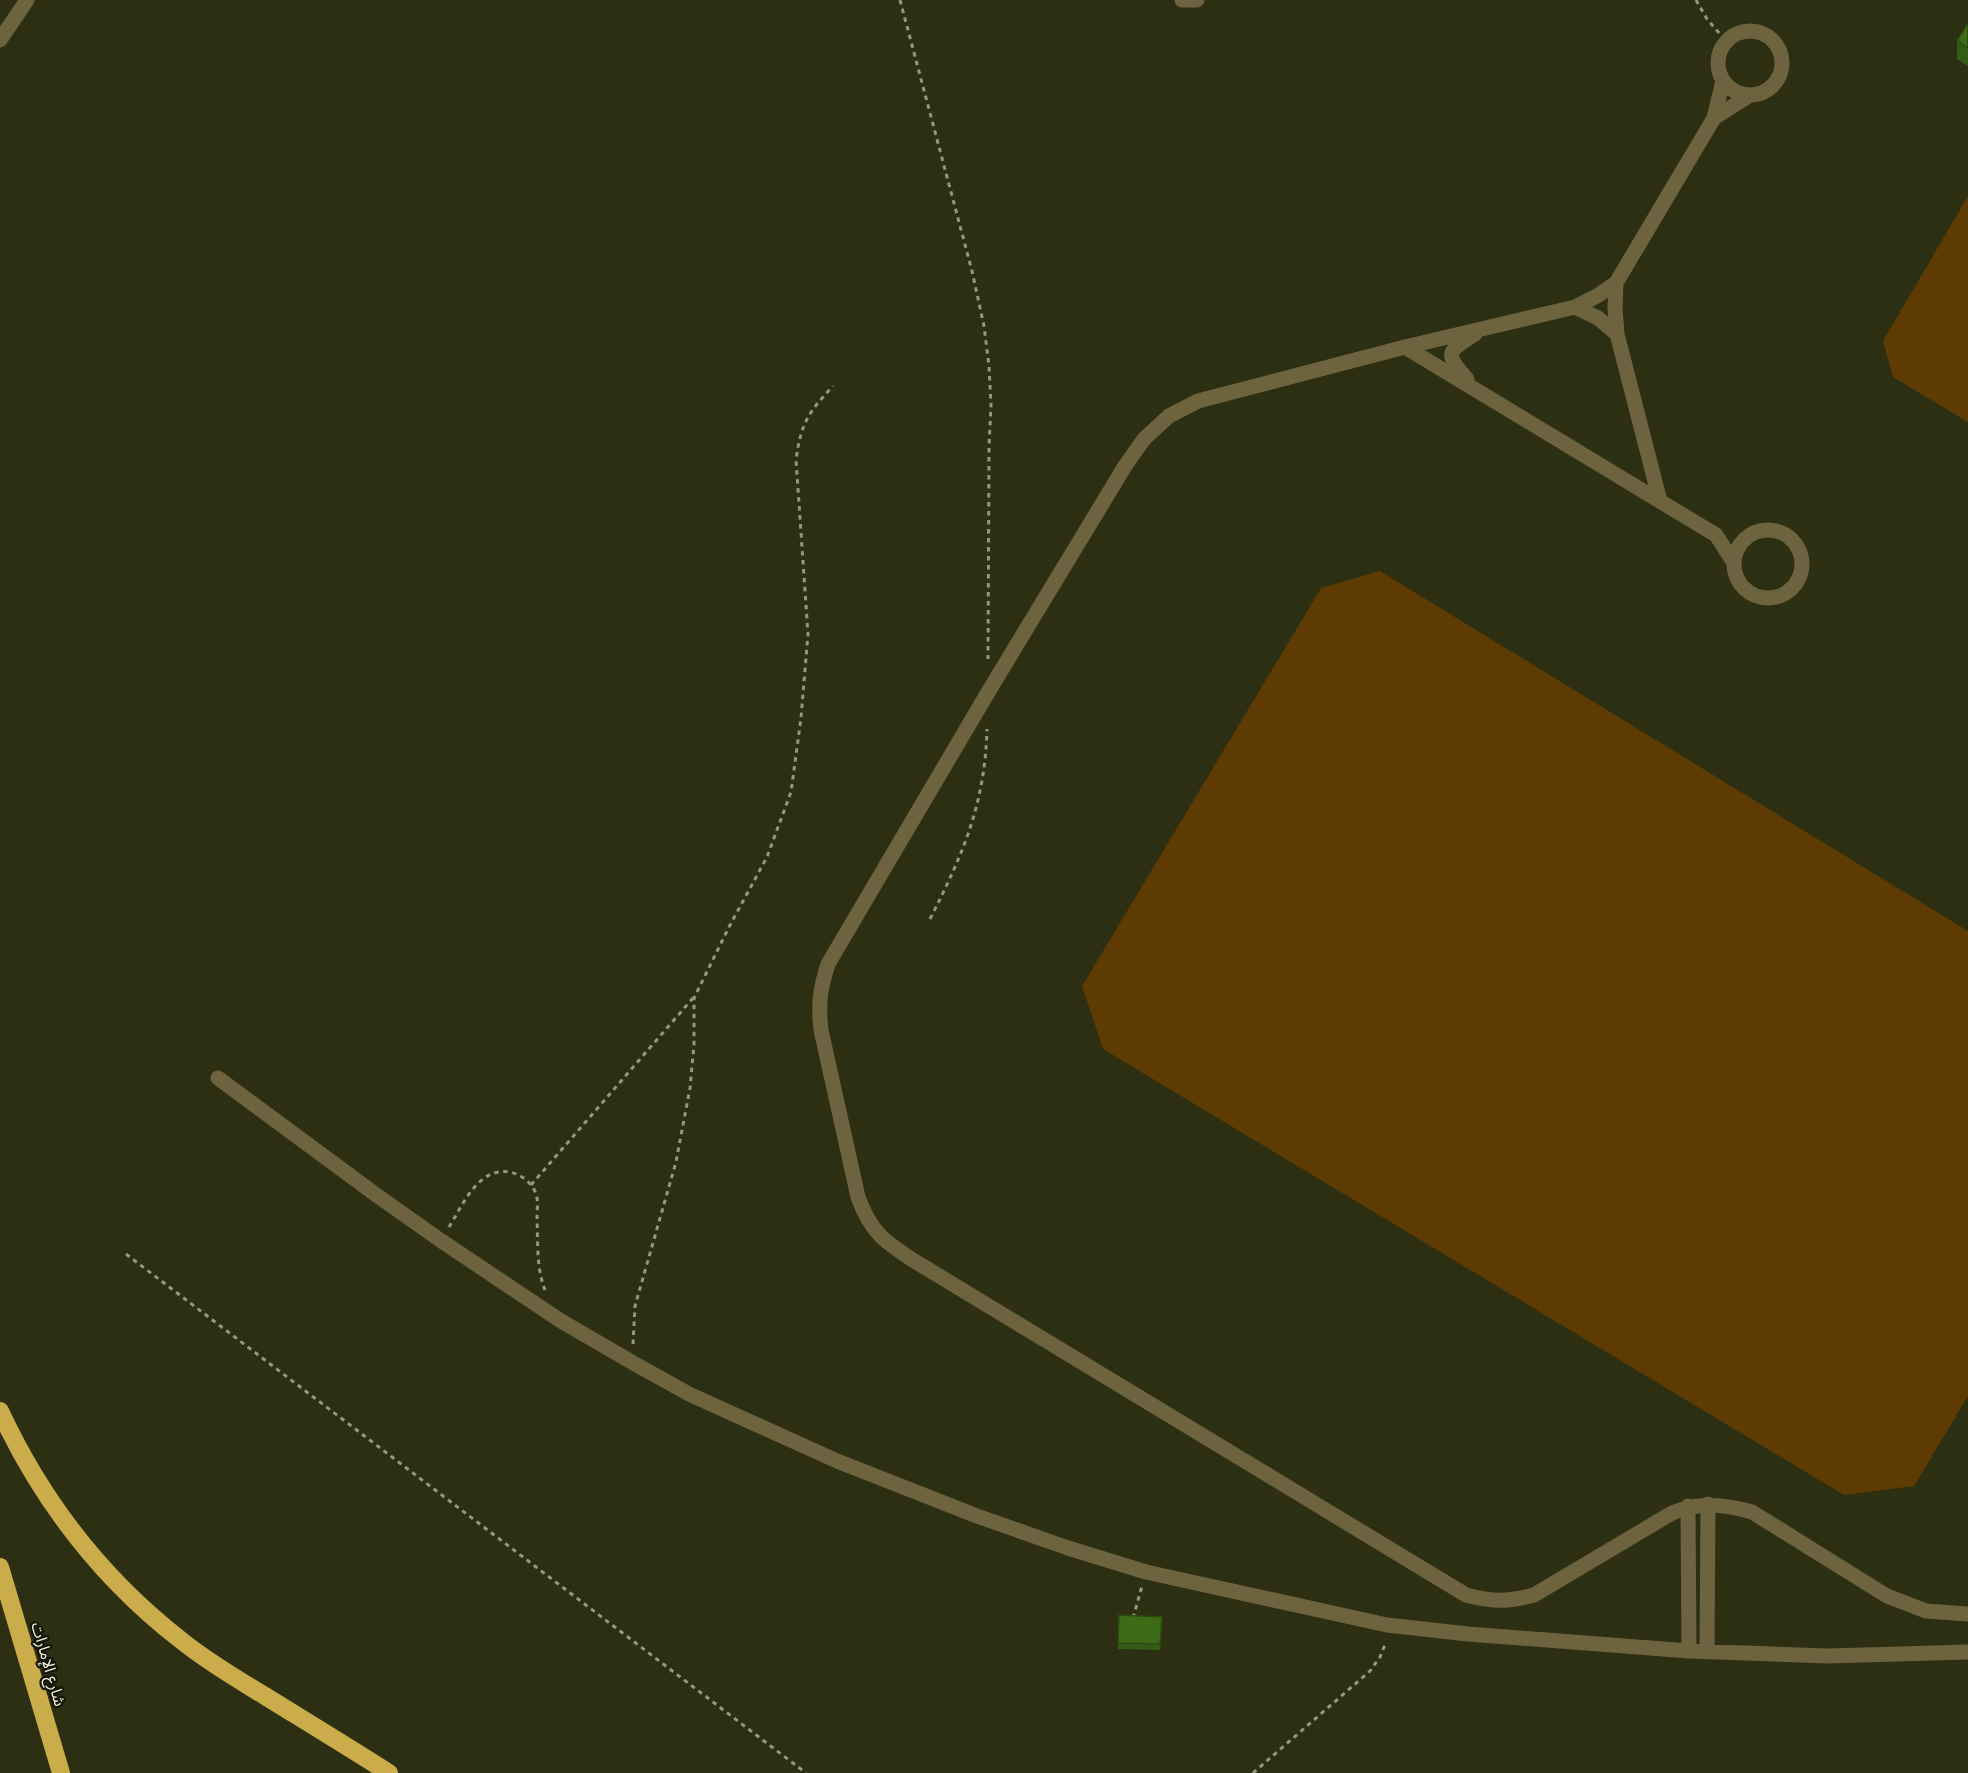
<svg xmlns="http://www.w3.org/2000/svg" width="1968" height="1773" font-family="'PT Sans','Noto Sans Arabic',sans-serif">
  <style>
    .grass { fill: #5d3b02 }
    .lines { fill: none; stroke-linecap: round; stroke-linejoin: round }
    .path { stroke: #959881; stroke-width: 3; stroke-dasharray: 4.5 4.5; stroke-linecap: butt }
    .minor { stroke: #6e633f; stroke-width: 15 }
    .highway { stroke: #caad4a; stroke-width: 18 }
    .wall { fill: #355c15 }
    .building { fill: #3e6b18; stroke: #2b4b11; stroke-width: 1.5 }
    .labels { text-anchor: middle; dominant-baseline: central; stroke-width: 4.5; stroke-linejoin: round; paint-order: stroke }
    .street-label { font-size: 16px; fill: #f0f2e1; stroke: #151609 }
  </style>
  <rect width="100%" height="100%" fill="#2c2f12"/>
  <path class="grass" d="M1968 196V422L1893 377 1883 341Z
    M1380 571 1968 931V1396L1914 1486 1844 1495 1103 1049 1082 986 1321 588Z"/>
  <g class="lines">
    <path class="path" d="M900 0 972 271 984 326 989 366 991 406 989 446 988 659
      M1696 0 1707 19 1726 41
      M930 919C963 854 985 804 987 729
      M531 1185 693 998
      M449 1227C463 1205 478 1167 509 1172 522 1174 535 1185 537 1198 538 1204 537 1211 537 1217 538 1241 536 1267 545 1290
      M126 1254 806 1773
      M633 1344 635 1306 676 1162 690 1088 694 1045V998L729 927 767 857 791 792 801 718 808 634 796 460C801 423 808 413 833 386
      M1133 1618 1142 1586
      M1253 1773 1370 1671 1380 1657 1386 1642"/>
    <path class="minor" d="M1182 0H1197
      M1718 63a32 32 0 1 1 64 0a32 32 0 1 1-64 0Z
      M0 40 27 0
      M1723 81 1714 118 1616 283 1597 296 1575 307 1405 347 1198 401 1169 416 1144 439 1125 466 987 694 828 964C820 989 818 1004 821 1030L858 1197C871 1233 885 1242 916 1262L1466 1595C1493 1602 1508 1602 1534 1595L1672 1513C1699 1502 1724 1504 1752 1512L1887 1596 1926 1611 1968 1614
      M1714 118 1750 95
      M1616 283 1615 308 1617 334 1660 501
      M1575 307 1598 318 1617 334
      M1405 347 1716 535 1734 563
      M1467 379C1443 352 1448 352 1475 334
      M1734 564a34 34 0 1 1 68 0a34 34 0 1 1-68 0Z
      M218 1078 375 1194 440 1240 561 1321 635 1364 689 1394 837 1461 977 1516 1068 1548 1146 1572 1387 1625 1468 1634 1689 1651 1828 1656 1968 1652
      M1688 1506 1689 1651
      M1707 1652 1708 1504"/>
    <path class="highway" d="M0 1411C42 1501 103 1580 182 1641 208 1662 237 1679 265 1696 307 1722 348 1747 389 1773
      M0 1567 61 1773"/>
  </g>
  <path class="wall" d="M1968 23V66L1957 59V41Z
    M1119 1615 1162 1624 1160 1650 1118 1649Z"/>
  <path class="building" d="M1968 23V48L1957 41Z
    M1119 1615 1162 1617 1160 1644 1118 1643Z"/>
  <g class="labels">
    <g class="street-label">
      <text transform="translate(49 1664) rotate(74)">شارع الإمارات</text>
    </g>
  </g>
</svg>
